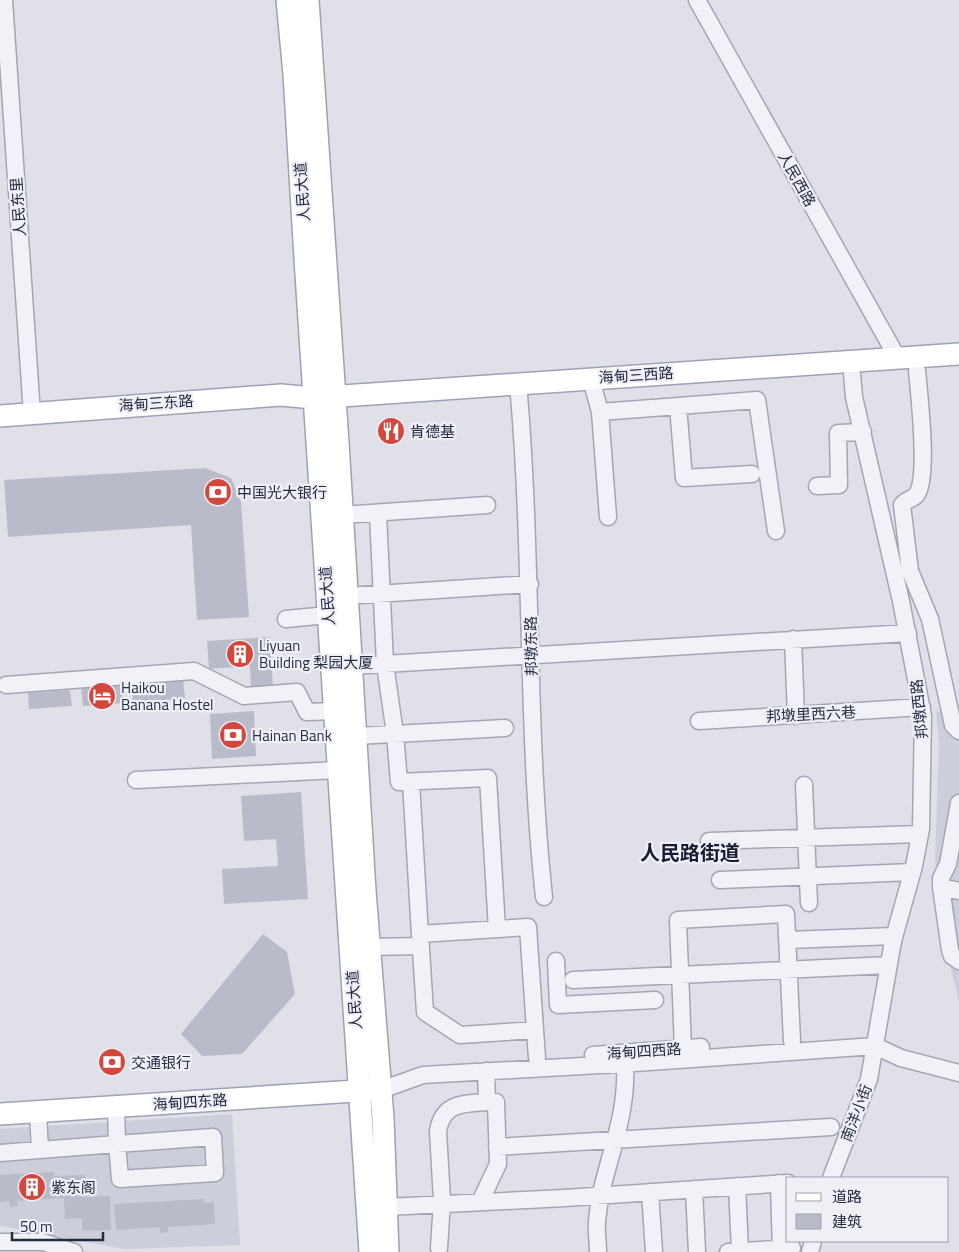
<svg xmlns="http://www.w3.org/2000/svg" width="959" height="1252" font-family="'Titillium Web','Noto Sans SC',sans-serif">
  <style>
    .built { fill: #cccfda }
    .building { fill: #b9bbc8 }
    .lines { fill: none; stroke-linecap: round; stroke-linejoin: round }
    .minor-casing { stroke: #a4a6b2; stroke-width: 19 }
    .major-casing { stroke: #9da2b4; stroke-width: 24 }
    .minor { stroke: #f1f2f7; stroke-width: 16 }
    .major { stroke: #fff; stroke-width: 21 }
    .labels { text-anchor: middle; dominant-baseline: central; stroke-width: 4.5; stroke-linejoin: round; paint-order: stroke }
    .street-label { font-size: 15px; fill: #272b40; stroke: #eef0f6 }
    .poi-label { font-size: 15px; fill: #272b40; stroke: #eef0f6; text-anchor: start }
    .district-label { font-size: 20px; font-weight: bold; fill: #191c31; stroke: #eef0f6 }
  </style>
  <rect width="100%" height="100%" fill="#dfe0e8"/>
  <path class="built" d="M936 711 959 716V1001L942 933 935 859 939 742Z
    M232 1114 240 1245 124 1249 0 1226V1129Z"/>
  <path class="building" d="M205 468 231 478 241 502 249 617 197 620 191 525 8 537 4 480Z
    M270 637 273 688 251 689 250 666 209 669 207 641Z
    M183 679 185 698 133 703 132 684Z
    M121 685 123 703 83 706 81 688Z
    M70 690 72 706 29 709 28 693Z
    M254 711 256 756 212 759 210 714Z
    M301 792 308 899 224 904 222 869 278 866 276 839 244 841 241 796Z
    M263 934 287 952 295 994 242 1054 202 1056 181 1034Z
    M54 1172V1176L85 1175V1197L110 1196 111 1230 82 1231V1218L65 1219 64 1198 17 1201 18 1206 10 1207 9 1201 0 1202V1175Z
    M204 1199V1203L214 1202 215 1224 168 1227V1232L160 1233V1227L116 1230 114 1204Z"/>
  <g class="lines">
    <g class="minor-casing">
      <path id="minor" d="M4 0 32 414
        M697 0 897 357
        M917 370C919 395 929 475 917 494 913 500 906 499 902 505L910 571 930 619 953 725 959 731
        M594 390 600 412 757 400 776 531
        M519 395C533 562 526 730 544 897
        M678 406 684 478 752 474
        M600 412 608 517
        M817 486 839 485 838 433 863 432
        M378 513 385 664 395 734 505 728
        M342 515 487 505
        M346 596 530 584
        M286 619 328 615
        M793 639 796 716
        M351 666 908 633
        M6 685 194 671 244 696 297 692 307 712 335 711
        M699 721 922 707
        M355 736 395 734 399 782 488 778 497 929
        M136 780 338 770
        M411 782 420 935
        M804 785 809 903
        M959 803 948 864 941 878V887L950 950 952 956 959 961
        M709 841 920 834
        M720 880 912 872
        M941 887 959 891
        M788 940 894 936
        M369 947 421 946
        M556 961 558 1005 655 1000
        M573 980 888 965
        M535 1030 528 927 420 934 425 1012 460 1035 535 1030 537 1058
        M683 1049 678 920 786 914 792 1041
        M593 1055 701 1047
        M381 1090 423 1075 635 1063 875 1046 901 1058 959 1073
        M38 1112 40 1150
        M213 1137 215 1173 120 1179 117 1144Z
        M497 1147 831 1127
        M0 1153 117 1144 116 1107
        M831 1178 869 1079 893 941 914 866 921 829 923 716 901 601 854 397 852 374
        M779 1183 781 1252
        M737 1186 740 1251
        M694 1189 697 1252
        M650 1192 654 1252
        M480 1202 498 1164 496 1102H487L486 1071
        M387 1207 565 1198 788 1183
        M0 1242H43L74 1252
        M439 1248 442 1201 438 1131C443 1102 463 1104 487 1102
        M598 1252C598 1242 596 1231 597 1221 602 1165 628 1125 625 1064
        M728 1252 792 1248
        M810 1252 813 1241"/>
    </g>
    <g class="major-casing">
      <path id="major" d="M287 0 294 74C317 467 343 860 370 1252
        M308 0 338 442 365 891 383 1118 388 1252
        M0 416 281 395 313 398 959 354
        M0 1114 371 1090"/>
    </g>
    <use href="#minor" class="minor"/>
    <use href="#major" class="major"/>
  </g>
  <defs>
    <g id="restaurant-disc" transform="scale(1.4375)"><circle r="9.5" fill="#d2483f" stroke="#eef0f6"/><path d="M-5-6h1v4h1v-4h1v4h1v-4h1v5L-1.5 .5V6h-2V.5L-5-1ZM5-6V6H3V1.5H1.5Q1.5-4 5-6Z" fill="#fff"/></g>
    <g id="bank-disc" transform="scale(1.4375)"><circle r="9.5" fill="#d2483f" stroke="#eef0f6"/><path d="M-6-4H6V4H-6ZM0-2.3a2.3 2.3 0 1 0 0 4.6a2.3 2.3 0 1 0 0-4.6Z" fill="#fff"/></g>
    <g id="building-disc" transform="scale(1.4375)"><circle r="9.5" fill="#d2483f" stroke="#eef0f6"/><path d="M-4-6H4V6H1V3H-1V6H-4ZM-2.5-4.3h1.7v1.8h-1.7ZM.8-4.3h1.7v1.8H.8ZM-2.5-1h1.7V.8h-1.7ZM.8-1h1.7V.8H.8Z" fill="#fff"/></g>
    <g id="hotel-disc" transform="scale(1.4375)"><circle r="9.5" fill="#d2483f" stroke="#eef0f6"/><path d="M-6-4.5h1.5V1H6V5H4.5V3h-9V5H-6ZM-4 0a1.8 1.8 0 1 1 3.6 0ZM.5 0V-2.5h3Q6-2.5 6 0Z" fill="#fff"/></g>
  </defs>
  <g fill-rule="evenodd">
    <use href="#restaurant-disc" x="391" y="431"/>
    <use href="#bank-disc" x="218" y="492"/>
    <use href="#building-disc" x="240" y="654"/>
    <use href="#hotel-disc" x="102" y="696"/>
    <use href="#bank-disc" x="233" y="735"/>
    <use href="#bank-disc" x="112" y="1062"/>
    <use href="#building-disc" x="32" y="1187"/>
  </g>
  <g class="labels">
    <g class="street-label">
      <text transform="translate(797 179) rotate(61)">人民西路</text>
      <text transform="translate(302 192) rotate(-94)">人民大道</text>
      <text transform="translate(18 207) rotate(-94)">人民东里</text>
      <text transform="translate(636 375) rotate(-4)">海甸三西路</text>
      <text transform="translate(156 403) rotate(-4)">海甸三东路</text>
      <text transform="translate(327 596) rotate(-94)">人民大道</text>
      <text transform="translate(531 646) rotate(-91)">邦墩东路</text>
      <text transform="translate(919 709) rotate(-96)">邦墩西路</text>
      <text transform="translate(811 714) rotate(-3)">邦墩里西六巷</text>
      <text transform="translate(354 1000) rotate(-94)">人民大道</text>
      <text transform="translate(644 1051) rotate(-4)">海甸四西路</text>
      <text transform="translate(190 1102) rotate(-4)">海甸四东路</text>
      <text transform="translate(856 1113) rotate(-69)">南洋小街</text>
    </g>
    <g class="poi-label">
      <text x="410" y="431">肯德基</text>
      <text x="237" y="492">中国光大银行</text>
      <text x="259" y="645">Liyuan<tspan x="259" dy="17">Building 梨园大厦</tspan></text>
      <text x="121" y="687">Haikou<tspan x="121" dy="17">Banana Hostel</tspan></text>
      <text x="252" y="735">Hainan Bank</text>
      <text x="131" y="1062">交通银行</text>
      <text x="51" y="1187">紫东阁</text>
    </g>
    <g class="district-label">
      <text x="690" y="852">人民路街道</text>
    </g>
  </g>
  <rect x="786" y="1177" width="162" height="65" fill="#eef0f6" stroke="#9ea1ad"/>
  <rect x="796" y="1193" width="25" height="8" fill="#ffffff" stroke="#9ea1ad"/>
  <text x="832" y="1202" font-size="15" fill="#272b40">道路</text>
  <rect x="796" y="1214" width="25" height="15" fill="#b9bbc8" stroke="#9ea1ad"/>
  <text x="832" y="1227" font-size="15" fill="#272b40">建筑</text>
  <path d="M12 1232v8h91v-8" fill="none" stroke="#272b40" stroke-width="2.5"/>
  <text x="20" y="1232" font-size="15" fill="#272b40" stroke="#eef0f6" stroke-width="4" paint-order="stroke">50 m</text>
</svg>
